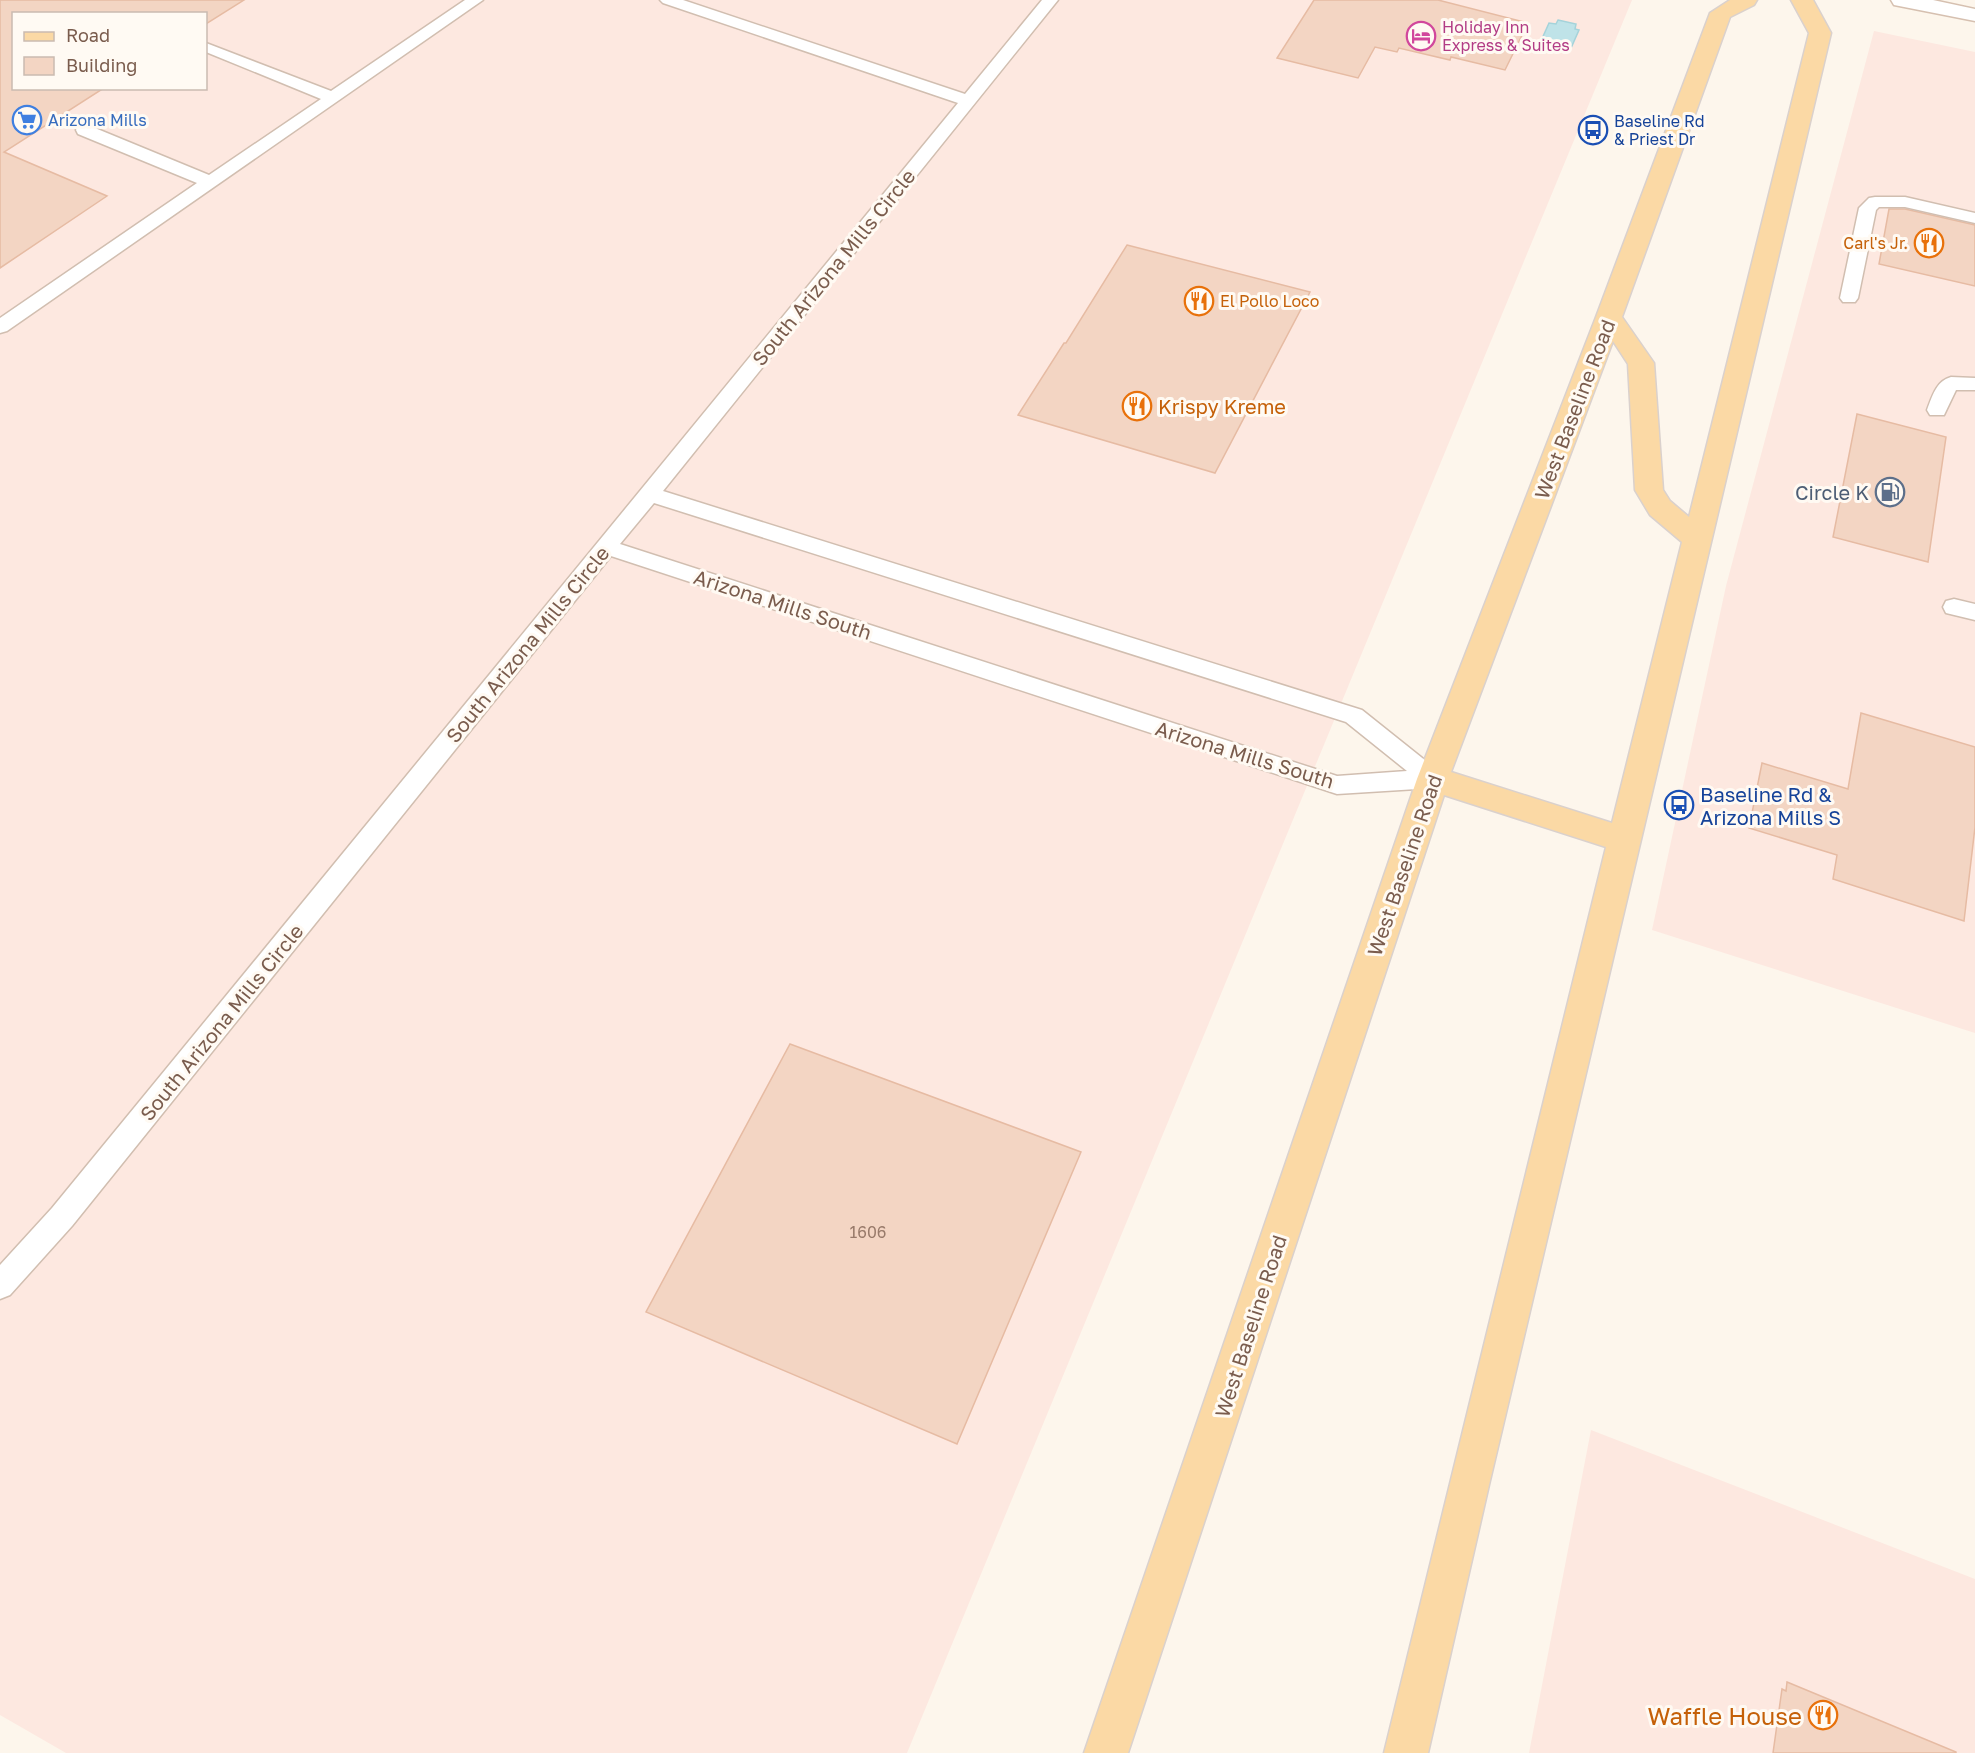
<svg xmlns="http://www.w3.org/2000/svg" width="1975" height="1753" font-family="'Golos Text',sans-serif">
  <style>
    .commercial { fill: #fde8e0; fill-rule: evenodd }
    .water { fill: #bfe3e8; stroke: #a5d3da; stroke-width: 1.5 }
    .building { fill: #f3d5c3; stroke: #e6bba3; stroke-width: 1.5 }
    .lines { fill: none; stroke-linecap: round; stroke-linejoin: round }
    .lane-casing { stroke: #d1beb0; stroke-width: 3 }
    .secondary-casing { stroke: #d6c0b0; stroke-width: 3 }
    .primary-casing { stroke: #dad1cd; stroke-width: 3 }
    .lane { fill: #fff; fill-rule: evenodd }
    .secondary { fill: #fff; fill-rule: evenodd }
    .primary { fill: #fbd9a5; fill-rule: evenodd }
    .labels { text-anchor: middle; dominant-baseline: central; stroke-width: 6; stroke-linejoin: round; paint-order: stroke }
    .far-hotel-label { font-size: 16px; fill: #b23c85; stroke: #fffaf3; text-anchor: start }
    .far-shop-label { font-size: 16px; fill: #366cbe; stroke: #fffaf3; text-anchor: start }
    .far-transit-label { font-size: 16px; fill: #164399; stroke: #fffaf3; text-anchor: start }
    .far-food-label { font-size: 16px; fill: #c56008; stroke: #fffaf3; text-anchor: end }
    .number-label { font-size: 16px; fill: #987a6a }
    .street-label { font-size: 20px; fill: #7a5c4d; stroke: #fffaf3 }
    .food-label { font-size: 20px; fill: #c56008; stroke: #fffaf3; text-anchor: start }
    .service-label { font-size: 20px; fill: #4e5e75; stroke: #fffaf3; text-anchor: end }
    .transit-label { font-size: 20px; fill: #164399; stroke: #fffaf3; text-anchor: start }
    .near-food-label { font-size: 24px; fill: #c56008; stroke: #fffaf3; text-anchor: end }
  </style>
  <rect width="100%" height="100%" fill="#fdf6ec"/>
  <path class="commercial" d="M0 0H1632L907 1753H66L0 1715ZM14 14H206V88H14Z
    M1874 31 1975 52V1033L1652 930 1726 586Z
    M1591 1430 1975 1579V1753H1529Z"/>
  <path class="water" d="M1558 20 1576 24 1575 29 1579 30 1571 48 1565 46 1563 51H1553L1545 47 1547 42 1541 41 1549 23 1556 24Z"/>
  <path class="building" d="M0 0H244L206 24V14H14V88H104L4 152 107 196 0 268Z
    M1314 0H1438L1528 23 1505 70 1451 57 1450 60 1399 48 1397 52 1375 47 1358 78 1277 58Z
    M1889 209H1905L1975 225V286L1879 264Z
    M1127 245 1310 292 1215 473 1018 415 1064 343H1066Z
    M1857 414 1946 437 1928 562 1833 537Z
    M1861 713 1975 747V827L1964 921 1833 879 1837 855 1749 828 1762 763 1848 789Z
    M790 1044 1081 1152 957 1444 646 1312Z
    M1787 1682 1956 1752V1753H1773L1782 1689 1786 1691Z"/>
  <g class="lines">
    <g class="lane-casing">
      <path id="lane" d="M465 0H483L7 331 0 333V318L197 183 78 134 76 130 78 126H90L209 175 321 99 206 52V43L331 91Z
        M660 0H683L965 94 1042 0H1058L663 491 1362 710 1441 773 1445 779 1441 785 1433 788 1337 794 611 556 72 1226 10 1295 0 1299V1265L52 1208 958 103 663 3ZM654 503 1346 722 1407 771 1337 776 620 544Z
        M1875 197H1905L1975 213V223L1905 207H1879L1876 210 1858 298 1855 302H1843L1840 298 1859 208 1869 198Z
        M1951 377 1975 378V390H1956L1944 415H1930L1927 410C1932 397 1936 381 1951 377Z
        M1954 599 1975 604V620L1946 613 1943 607 1946 601Z"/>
    </g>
    <g class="secondary-casing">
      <path id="secondary" d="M1891 0H1933L1975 9V21L1894 5Z"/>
    </g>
    <g class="primary-casing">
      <path id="primary" d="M1730 0H1757L1754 5 1730 17 1622 317 1654 363 1663 490 1670 501 1689 517 1809 33 1791 0H1813L1831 33 1489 1485 1428 1753H1384L1606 847 1444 795 1128 1753H1084L1417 779 1596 317 1710 13ZM1613 341 1628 364 1635 490 1650 515 1682 542 1612 823 1451 772Z"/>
    </g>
    <use href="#lane" class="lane"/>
    <use href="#secondary" class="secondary"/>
    <use href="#primary" class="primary"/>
  </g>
  <defs>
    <g id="hotel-ring" transform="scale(1.5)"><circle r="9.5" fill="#fffaf3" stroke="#d1479c" stroke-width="1.5"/><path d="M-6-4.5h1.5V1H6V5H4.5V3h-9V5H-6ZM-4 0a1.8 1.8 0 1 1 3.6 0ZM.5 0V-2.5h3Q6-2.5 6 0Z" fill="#d1479c"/></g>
    <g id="supermarket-ring" transform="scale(1.5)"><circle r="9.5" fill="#fffaf3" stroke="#3f7fe0" stroke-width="1.5"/><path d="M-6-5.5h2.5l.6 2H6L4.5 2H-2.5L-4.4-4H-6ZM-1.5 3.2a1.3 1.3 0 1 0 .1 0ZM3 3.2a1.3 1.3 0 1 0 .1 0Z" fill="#3f7fe0"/></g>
    <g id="bus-ring" transform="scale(1.5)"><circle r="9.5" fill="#fffaf3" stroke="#1a4fb4" stroke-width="1.5"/><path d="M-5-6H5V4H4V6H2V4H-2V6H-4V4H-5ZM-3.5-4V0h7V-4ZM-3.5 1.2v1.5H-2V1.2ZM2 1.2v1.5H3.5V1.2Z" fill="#1a4fb4"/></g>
    <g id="restaurant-ring" transform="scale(1.5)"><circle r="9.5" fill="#fffaf3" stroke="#e8710a" stroke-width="1.5"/><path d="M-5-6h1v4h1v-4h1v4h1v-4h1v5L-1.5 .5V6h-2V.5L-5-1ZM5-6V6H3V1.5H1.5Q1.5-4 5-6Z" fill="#e8710a"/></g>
    <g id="fuel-ring" transform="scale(1.5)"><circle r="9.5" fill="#fffaf3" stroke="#5c6f8a" stroke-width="1.5"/><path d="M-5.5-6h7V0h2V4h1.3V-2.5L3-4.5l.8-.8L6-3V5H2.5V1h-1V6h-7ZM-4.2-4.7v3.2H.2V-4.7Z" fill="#5c6f8a"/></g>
  </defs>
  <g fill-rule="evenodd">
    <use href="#hotel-ring" x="1421" y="36"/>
    <use href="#supermarket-ring" x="27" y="120"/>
    <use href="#bus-ring" x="1593" y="130"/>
    <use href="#restaurant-ring" x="1929" y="243"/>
    <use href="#restaurant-ring" x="1199" y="301"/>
    <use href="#restaurant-ring" x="1137" y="406"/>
    <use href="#fuel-ring" x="1890" y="492"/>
    <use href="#bus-ring" x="1679" y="805"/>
    <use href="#restaurant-ring" x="1823" y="1715"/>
  </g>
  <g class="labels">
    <g class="far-hotel-label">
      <text x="1442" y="27">Holiday Inn<tspan x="1442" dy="18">Express &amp; Suites</tspan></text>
    </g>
    <g class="far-shop-label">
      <text x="48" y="120">Arizona Mills</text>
    </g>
    <g class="far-transit-label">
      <text x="1614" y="121">Baseline Rd<tspan x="1614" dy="18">&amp; Priest Dr</tspan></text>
    </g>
    <g class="far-food-label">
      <text x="1908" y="243">Carl's Jr.</text>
      <text x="1220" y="301" text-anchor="start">El Pollo Loco</text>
    </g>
    <g class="number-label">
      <text x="868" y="1232">1606</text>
    </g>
    <g class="street-label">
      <text transform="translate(833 267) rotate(-51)">South Arizona Mills Circle</text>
      <text transform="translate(1574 409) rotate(-69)">West Baseline Road</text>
      <text transform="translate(783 604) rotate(18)">Arizona Mills South</text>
      <text transform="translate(527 644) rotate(-51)">South Arizona Mills Circle</text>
      <text transform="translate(1245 754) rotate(17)">Arizona Mills South</text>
      <text transform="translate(1404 865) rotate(-71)">West Baseline Road</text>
      <text transform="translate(221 1022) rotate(-51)">South Arizona Mills Circle</text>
      <text transform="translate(1250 1326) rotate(-72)">West Baseline Road</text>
    </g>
    <g class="food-label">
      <text x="1158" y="406">Krispy Kreme</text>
    </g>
    <g class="service-label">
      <text x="1869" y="492">Circle K</text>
    </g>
    <g class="transit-label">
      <text x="1700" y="794">Baseline Rd &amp;<tspan x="1700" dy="23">Arizona Mills S</tspan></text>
    </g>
    <g class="near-food-label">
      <text x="1802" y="1715">Waffle House</text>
    </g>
  </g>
  <rect x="12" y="12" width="195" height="78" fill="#fffaf3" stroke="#cabbb1" stroke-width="1.5"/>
  <rect x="24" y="32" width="30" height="9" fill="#fbd9a5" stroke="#cabbb1" stroke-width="1.5"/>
  <text x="66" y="42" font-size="18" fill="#7a5c4d">Road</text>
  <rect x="24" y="57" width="30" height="18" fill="#f3d5c3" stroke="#cabbb1" stroke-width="1.5"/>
  <text x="66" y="72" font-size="18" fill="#7a5c4d">Building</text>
</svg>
